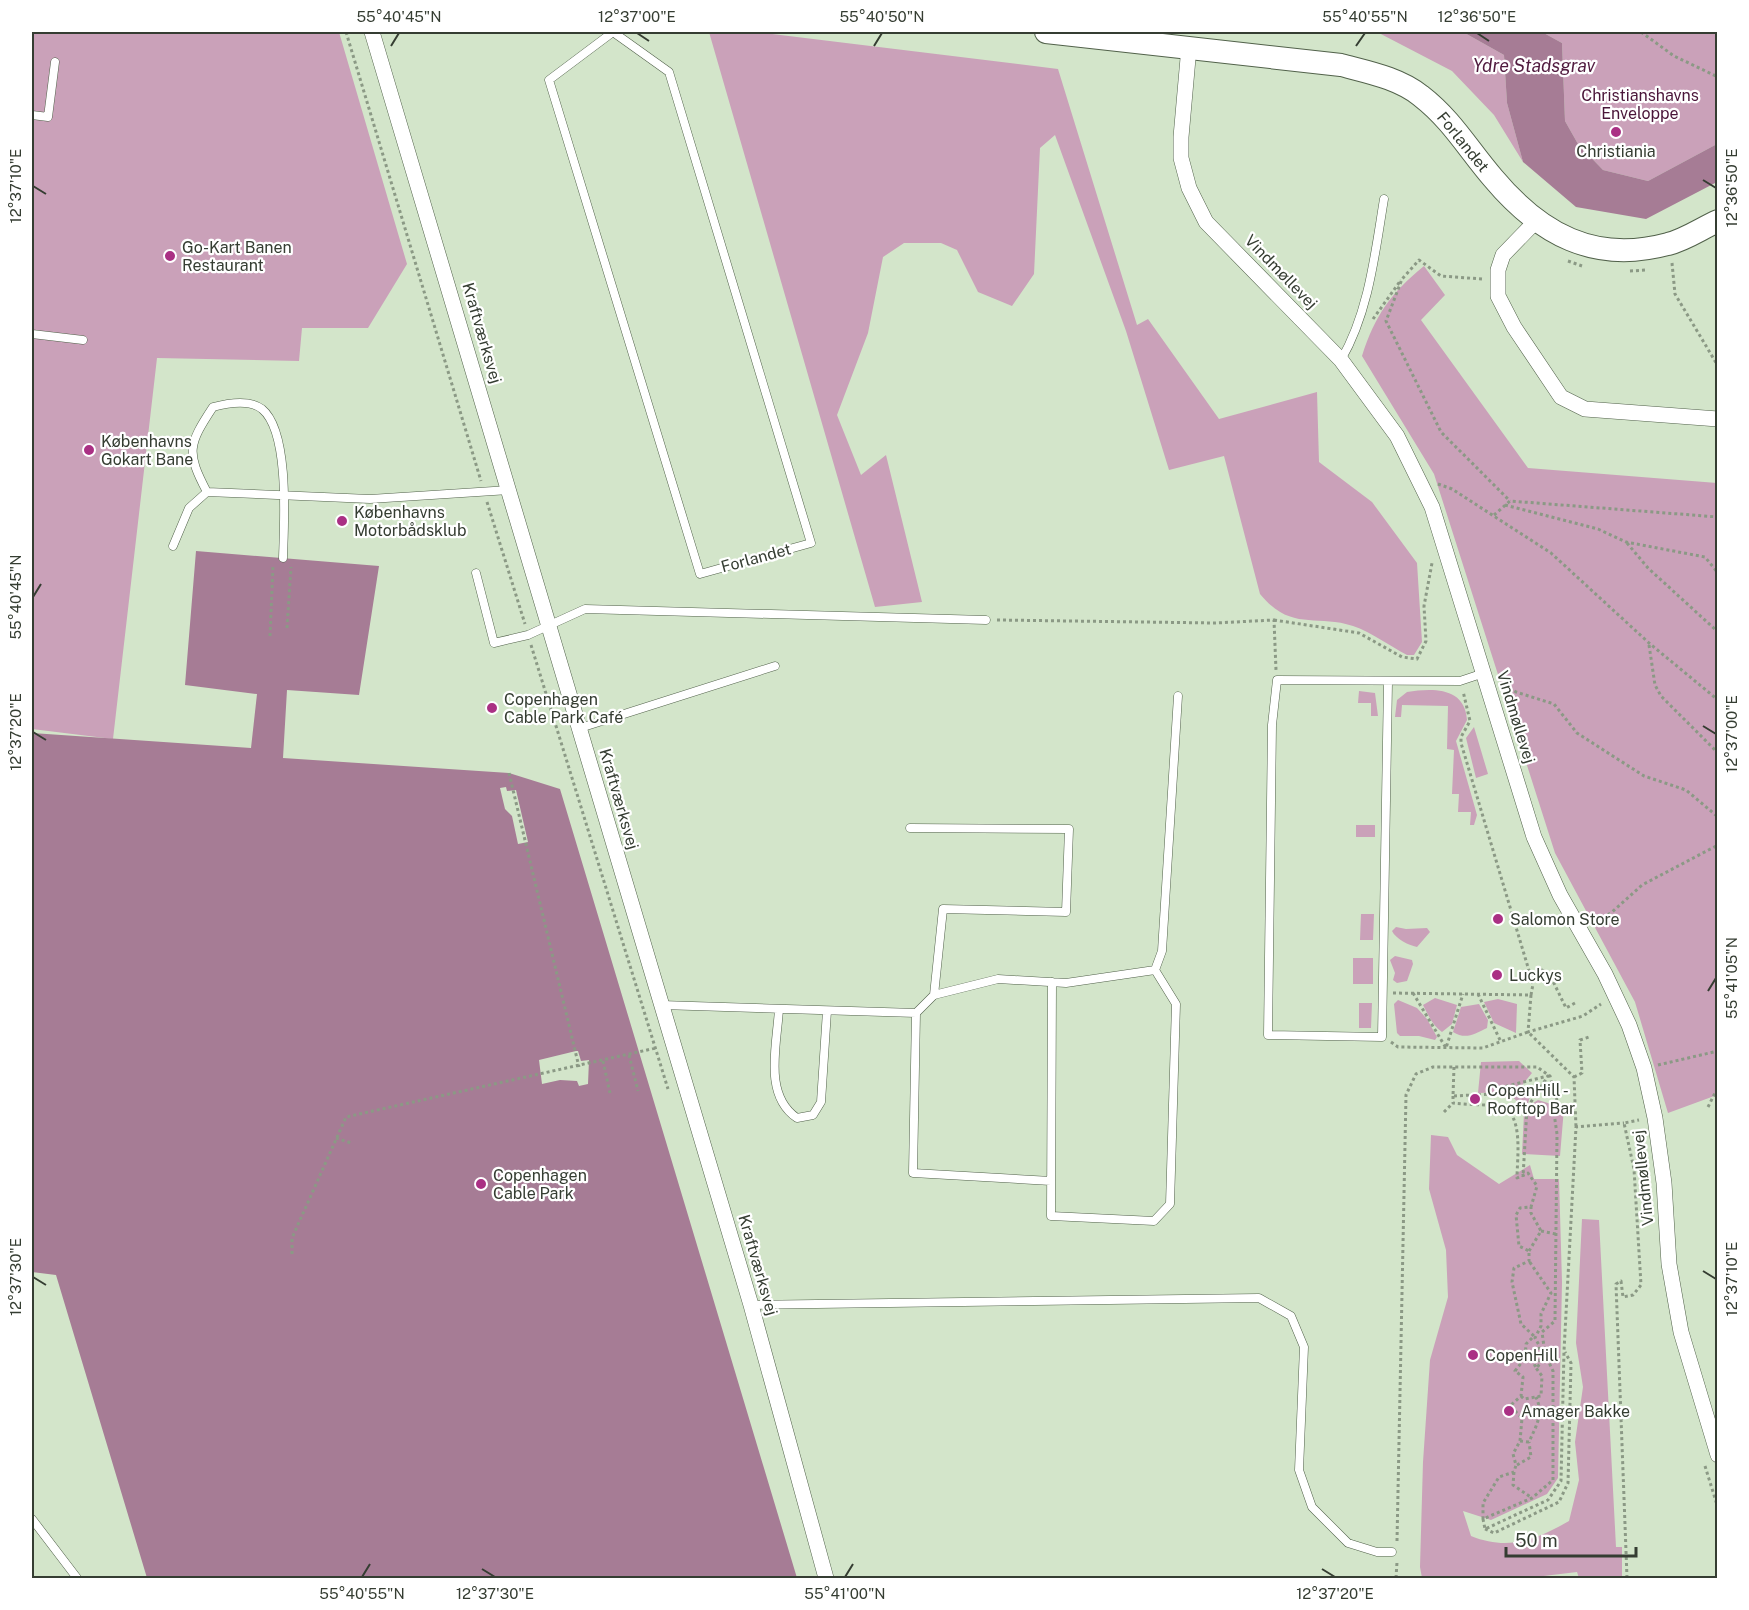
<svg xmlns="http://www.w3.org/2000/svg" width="1749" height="1610" font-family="'Public Sans',sans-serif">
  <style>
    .green { fill: #caa1b9 }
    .water { fill: #a67c95 }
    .pier { fill: #d3e5ca }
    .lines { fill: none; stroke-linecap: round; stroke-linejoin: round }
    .lane-casing { stroke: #51614a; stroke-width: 9 }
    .street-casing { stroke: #51614a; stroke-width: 16 }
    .secondary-casing { stroke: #51614a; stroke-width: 24 }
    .path { stroke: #8b9985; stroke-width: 3; stroke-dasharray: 3 3; stroke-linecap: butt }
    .lane { stroke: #fff; stroke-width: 8 }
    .street { stroke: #fff; stroke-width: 15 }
    .secondary { stroke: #fff; stroke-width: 22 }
    .ticks { fill: none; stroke: #353d32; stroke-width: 2 }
    .poi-dot { fill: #aa3084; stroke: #fff; stroke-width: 2 }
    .labels { text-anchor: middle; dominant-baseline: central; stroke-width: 4.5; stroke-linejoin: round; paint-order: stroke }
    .park-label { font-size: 16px; fill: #4a1539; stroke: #fff }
    .street-label { font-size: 16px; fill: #353d32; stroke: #fff }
    .poi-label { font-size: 16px; fill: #353d32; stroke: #fff; text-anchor: start }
    .water-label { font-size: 18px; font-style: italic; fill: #511b3f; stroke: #fff }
    .neatline { fill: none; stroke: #353d32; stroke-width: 2 }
    .ticks-label { font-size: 15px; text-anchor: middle; fill: #353d32 }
  </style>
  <rect width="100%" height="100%" fill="#d3e5ca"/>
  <path class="green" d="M32 32H339L407 264 368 328H302L299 361 157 358 113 739 32 729Z
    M709 32H755L1058 69 1137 325 1148 319 1219 419 1317 392 1319 462 1372 502 1417 563 1422 642 1414 655H1407C1390 646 1371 632 1353 626 1315 614 1291 632 1260 594L1224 456 1169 470 1126 331 1055 135 1040 148 1034 274 1012 306 978 292 957 250 941 243H904L883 257 868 333 837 415 861 475 886 455 922 602 875 607Z
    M1377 32H1463L1504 55 1507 103 1523 162 1494 115 1452 71Z
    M1542 32H1717V144L1648 181 1603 170 1578 144 1565 121 1562 43Z
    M1424 266 1445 295 1421 320 1528 468 1717 483V1095L1668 1113 1635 1002 1555 853 1434 474 1362 356C1375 315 1391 293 1424 266Z
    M1359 691 1375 693 1378 716H1371V703H1358Z
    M1407 692C1433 688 1465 687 1467 720L1456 741 1477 815 1474 825H1470L1471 812H1458L1459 794H1452L1454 750 1447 749 1448 706 1402 705 1401 717H1395L1397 700Z
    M1474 727 1488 774 1476 778 1466 738Z
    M1356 825H1375V837H1356Z
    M1361 914H1374L1373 940H1360Z
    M1396 927 1406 929 1427 928 1430 932 1417 947C1408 945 1396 939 1392 931Z
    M1395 956 1412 960 1413 964 1407 981 1397 983 1393 980 1395 973 1390 960Z
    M1353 958H1373V984H1353Z
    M1435 998 1457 1005 1452 1024 1442 1032C1433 1026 1428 1015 1423 1005Z
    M1498 999 1517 1004 1516 1033 1494 1023 1484 1002Z
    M1398 1000 1417 1008 1427 1019 1437 1037 1435 1040 1419 1036H1400L1397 1033 1394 1004Z
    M1359 1003H1372L1371 1028H1359Z
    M1479 1004 1488 1020 1487 1028C1474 1034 1466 1040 1453 1032L1461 1007Z
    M1519 1061 1532 1073 1518 1090 1532 1089 1527 1107 1538 1100 1564 1108 1560 1156 1522 1154 1524 1113 1520 1104 1507 1092 1478 1093 1481 1062Z
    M1431 1135 1448 1137 1457 1155 1499 1184 1530 1165 1534 1179H1559L1562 1282 1558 1478 1547 1494 1491 1520 1463 1511 1471 1536C1508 1551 1536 1540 1569 1521L1579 1480 1575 1442 1583 1387 1576 1343 1582 1219 1599 1220 1616 1547H1622V1576L1579 1578 1577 1572 1527 1578H1422L1420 1567 1423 1462 1430 1360 1448 1297 1446 1250 1429 1189Z"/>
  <path class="water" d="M1463 32H1542L1562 43 1565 121 1578 144 1603 170 1648 181 1717 144V182L1646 219 1576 207 1523 162 1507 103 1504 55Z
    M196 551 379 566 359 695 287 690 283 758 509 773 560 789 797 1578H147L56 1275 32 1272V733L251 748 257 694 185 685Z"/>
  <path class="pier" d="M506 787 507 791 516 790 528 842 518 844 512 816 505 809 500 788Z
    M576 1051H578L581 1061 589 1060 588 1084 579 1086 577 1081 560 1080 542 1084 539 1060Z"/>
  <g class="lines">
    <g class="lane-casing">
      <path id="lane" d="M613 32 549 80 700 574 811 543 669 72 613 32
        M32 115 48 117 55 62
        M32 334 83 340
        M1341 360C1369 312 1375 253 1384 199
        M207 492C186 452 188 445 213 407 228 403 249 399 262 409 290 432 284 524 283 558
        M173 546 189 508 207 492 370 499 509 490
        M476 573 494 643 528 635 585 609 986 620
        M1388 682 1382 1037 1268 1035 1272 725 1277 680 1460 681 1484 673
        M580 728 775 666
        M910 828 1069 829 1066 912 943 909 934 995
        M1052 982 1051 1216 1154 1221 1170 1204 1176 1004 1155 970
        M661 1005 916 1013 934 995 998 979 1066 983 1155 970 1162 951 1178 696
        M779 1009C777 1045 763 1095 797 1118L813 1115 821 1102 827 1011
        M916 1013 913 1173 1051 1181
        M751 1305 1259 1298 1291 1316 1304 1347 1299 1470 1312 1507 1348 1543 1377 1552H1392
        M32 1519 77 1578"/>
    </g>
    <g class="street-casing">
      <path id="street" d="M372 32 751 1305 826 1578
        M1189 47 1181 137V158L1189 188 1206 222 1341 360 1397 436 1432 507 1534 837 1560 895 1605 974 1629 1025 1644 1068 1655 1118 1664 1183 1669 1264 1681 1332 1718 1455
        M1536 221 1503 255 1498 270V296L1514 327 1561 397 1585 409 1718 419"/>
    </g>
    <g class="secondary-casing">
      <path id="secondary" d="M1046 32 1341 65C1367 72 1399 78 1421 96 1452 120 1468 149 1493 178 1540 234 1594 264 1668 244 1685 240 1702 228 1718 221"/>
    </g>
    <path class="path" d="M346 32 481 481
      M1641 32 1674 56 1718 77
      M1568 261 1582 266
      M1672 263 1675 294 1718 366
      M1630 271 1647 270
      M1482 279 1441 276 1419 260 1402 279 1386 321 1441 432 1510 501
      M1373 319 1401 280
      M1438 484 1452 489 1551 553 1649 643 1718 700
      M487 502 525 624
      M1505 505 1598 529 1626 542 1705 557 1718 573
      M1494 515 1510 501 1718 517
      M1627 543 1648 568 1718 632
      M997 620 1215 623 1274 620 1276 670
      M1274 620 1359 633 1402 657 1417 659 1426 641 1424 606 1432 563
      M287 628 291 567
      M270 636 273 566
      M531 645 668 1089
      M1649 645 1655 685 1661 696 1718 753
      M1504 685 1516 692 1554 704 1577 733 1644 776 1686 790 1718 817
      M509 773 579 1067
      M1593 925 1612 912 1642 885 1718 845
      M1530 974 1542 970 1550 975 1566 1008 1575 1003
      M1393 993 1531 995 1533 984 1461 743V737L1470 721 1463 691
      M1413 993 1446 1048 1463 994
      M1478 994 1501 1042
      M1531 995 1528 1032 1583 1016 1601 1004
      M1391 1042 1398 1047 1483 1048 1528 1032 1574 1077 1576 1127
      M629 1055 638 1091
      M603 1061 610 1093
      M1658 1065 1718 1051
      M1454 1067 1453 1096 1494 1094 1507 1086 1548 1076 1527 1108 1523 1177
      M1574 1077 1582 1073 1580 1040 1589 1037
      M1453 1096V1103C1468 1105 1486 1104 1501 1107 1524 1113 1517 1159 1517 1178L1528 1173 1537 1186 1531 1207 1520 1208 1516 1215 1519 1246 1529 1251V1261L1514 1268 1512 1282 1521 1324 1534 1336 1526 1344 1525 1358 1515 1371 1523 1377 1521 1396 1510 1406 1522 1418 1520 1441 1513 1454 1516 1465 1514 1472 1499 1477 1483 1503V1519
      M1708 1107 1718 1087
      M1444 1112 1453 1103
      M336 1138 351 1143
      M1541 1231 1556 1234
      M1529 1251 1541 1231 1531 1213V1207
      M292 1254V1238L346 1117 656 1048
      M1525 1358 1533 1361 1536 1368 1540 1364 1539 1345 1535 1338 1541 1326V1314L1551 1293 1529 1261
      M1521 1396 1524 1399 1541 1396 1542 1376 1536 1368
      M1541 1408 1554 1410
      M1520 1441 1529 1442C1536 1426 1544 1414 1536 1397
      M1517 1465 1531 1457 1529 1442
      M1705 1466 1718 1508
      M1514 1472 1513 1485 1532 1498
      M1485 1529 1494 1533 1559 1502 1568 1483 1571 1363 1565 1352
      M1397 1541 1406 1095 1416 1074 1433 1067H1537L1550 1076 1559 1108 1554 1113 1557 1134 1555 1321 1542 1332 1545 1354 1553 1371V1480L1532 1498 1483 1519 1485 1529 1548 1500 1561 1481 1564 1351 1576 1127 1624 1123
      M1396 1578 1397 1562
      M1627 1578 1616 1284 1621 1281 1623 1297 1633 1295 1641 1285 1634 1169 1624 1123 1639 1120"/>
    <use href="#lane" class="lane"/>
    <use href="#street" class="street"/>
    <use href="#secondary" class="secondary"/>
  </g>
  <path class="ticks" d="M637 33 649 41M1477 33 1489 41M391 46 399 33M874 46 882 33M1356 46 1365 33M1703 180 1716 188M33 186 46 194M33 597 41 584M1703 726 1716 734M33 732 46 740M1708 991 1716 978M1703 1271 1716 1279M33 1277 46 1285M482 1569 495 1577M1322 1569 1335 1577M362 1577 370 1564M845 1577 853 1564"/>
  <g class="poi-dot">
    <circle cx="1616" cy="132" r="6"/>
    <circle cx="170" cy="256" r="6"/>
    <circle cx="89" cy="450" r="6"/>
    <circle cx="342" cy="521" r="6"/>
    <circle cx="492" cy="708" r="6"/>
    <circle cx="1498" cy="919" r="6"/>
    <circle cx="1497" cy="975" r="6"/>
    <circle cx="1475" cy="1099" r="6"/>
    <circle cx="481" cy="1184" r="6"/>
    <circle cx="1473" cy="1355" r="6"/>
    <circle cx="1509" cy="1411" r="6"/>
  </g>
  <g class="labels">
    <g class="park-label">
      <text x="1640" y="95">Christianshavns<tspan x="1640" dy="18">Enveloppe</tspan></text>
    </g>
    <g class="street-label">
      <text transform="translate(1463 142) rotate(51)">Forlandet</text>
      <text transform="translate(1281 272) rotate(46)">Vindmøllevej</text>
      <text transform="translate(482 333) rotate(74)">Kraftværksvej</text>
      <text transform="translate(756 558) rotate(-15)">Forlandet</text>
      <text transform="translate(1516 717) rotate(73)">Vindmøllevej</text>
      <text transform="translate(619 799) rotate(74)">Kraftværksvej</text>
      <text transform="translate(1643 1178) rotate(-96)">Vindmøllevej</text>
      <text transform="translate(758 1265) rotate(74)">Kraftværksvej</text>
    </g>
    <g class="poi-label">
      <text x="1616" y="151" text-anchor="middle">Christiania</text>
      <text x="182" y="247">Go-Kart Banen<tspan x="182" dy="18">Restaurant</tspan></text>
      <text x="101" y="441">Københavns<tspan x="101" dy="18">Gokart Bane</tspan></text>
      <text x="354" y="512">Københavns<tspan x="354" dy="18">Motorbådsklub</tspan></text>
      <text x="504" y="699">Copenhagen<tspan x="504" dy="18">Cable Park Café</tspan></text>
      <text x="1510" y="919">Salomon Store</text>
      <text x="1509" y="975">Luckys</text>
      <text x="1487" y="1090">CopenHill -<tspan x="1487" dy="18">Rooftop Bar</tspan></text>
      <text x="493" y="1175">Copenhagen<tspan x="493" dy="18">Cable Park</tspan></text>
      <text x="1485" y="1355">CopenHill</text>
      <text x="1521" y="1411">Amager Bakke</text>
    </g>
    <g class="water-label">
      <text x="1534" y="65">Ydre Stadsgrav</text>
    </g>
  </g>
  <rect width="1749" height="1610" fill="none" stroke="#ffffff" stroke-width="66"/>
  <path d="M1506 1547v9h130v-9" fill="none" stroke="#353d32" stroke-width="3"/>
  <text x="1515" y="1547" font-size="18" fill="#353d32" stroke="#ffffff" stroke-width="4.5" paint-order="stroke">50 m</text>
  <rect x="33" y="33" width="1683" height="1544" class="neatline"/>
  <g class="ticks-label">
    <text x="399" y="22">55°40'45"N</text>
    <text x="637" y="22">12°37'00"E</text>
    <text x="882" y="22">55°40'50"N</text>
    <text x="1365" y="22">55°40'55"N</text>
    <text x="1477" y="22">12°36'50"E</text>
    <text transform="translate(16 186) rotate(-90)" y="5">12°37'10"E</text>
    <text transform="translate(1732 188) rotate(-90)" y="5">12°36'50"E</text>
    <text transform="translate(16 597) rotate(-90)" y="5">55°40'45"N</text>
    <text transform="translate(16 732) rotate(-90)" y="5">12°37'20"E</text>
    <text transform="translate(1732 734) rotate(-90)" y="5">12°37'00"E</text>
    <text transform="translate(1732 978) rotate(-90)" y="5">55°41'05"N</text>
    <text transform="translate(16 1277) rotate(-90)" y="5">12°37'30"E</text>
    <text transform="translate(1732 1279) rotate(-90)" y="5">12°37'10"E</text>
    <text x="362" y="1599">55°40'55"N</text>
    <text x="495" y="1599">12°37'30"E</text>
    <text x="845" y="1599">55°41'00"N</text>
    <text x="1335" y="1599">12°37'20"E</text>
  </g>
</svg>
